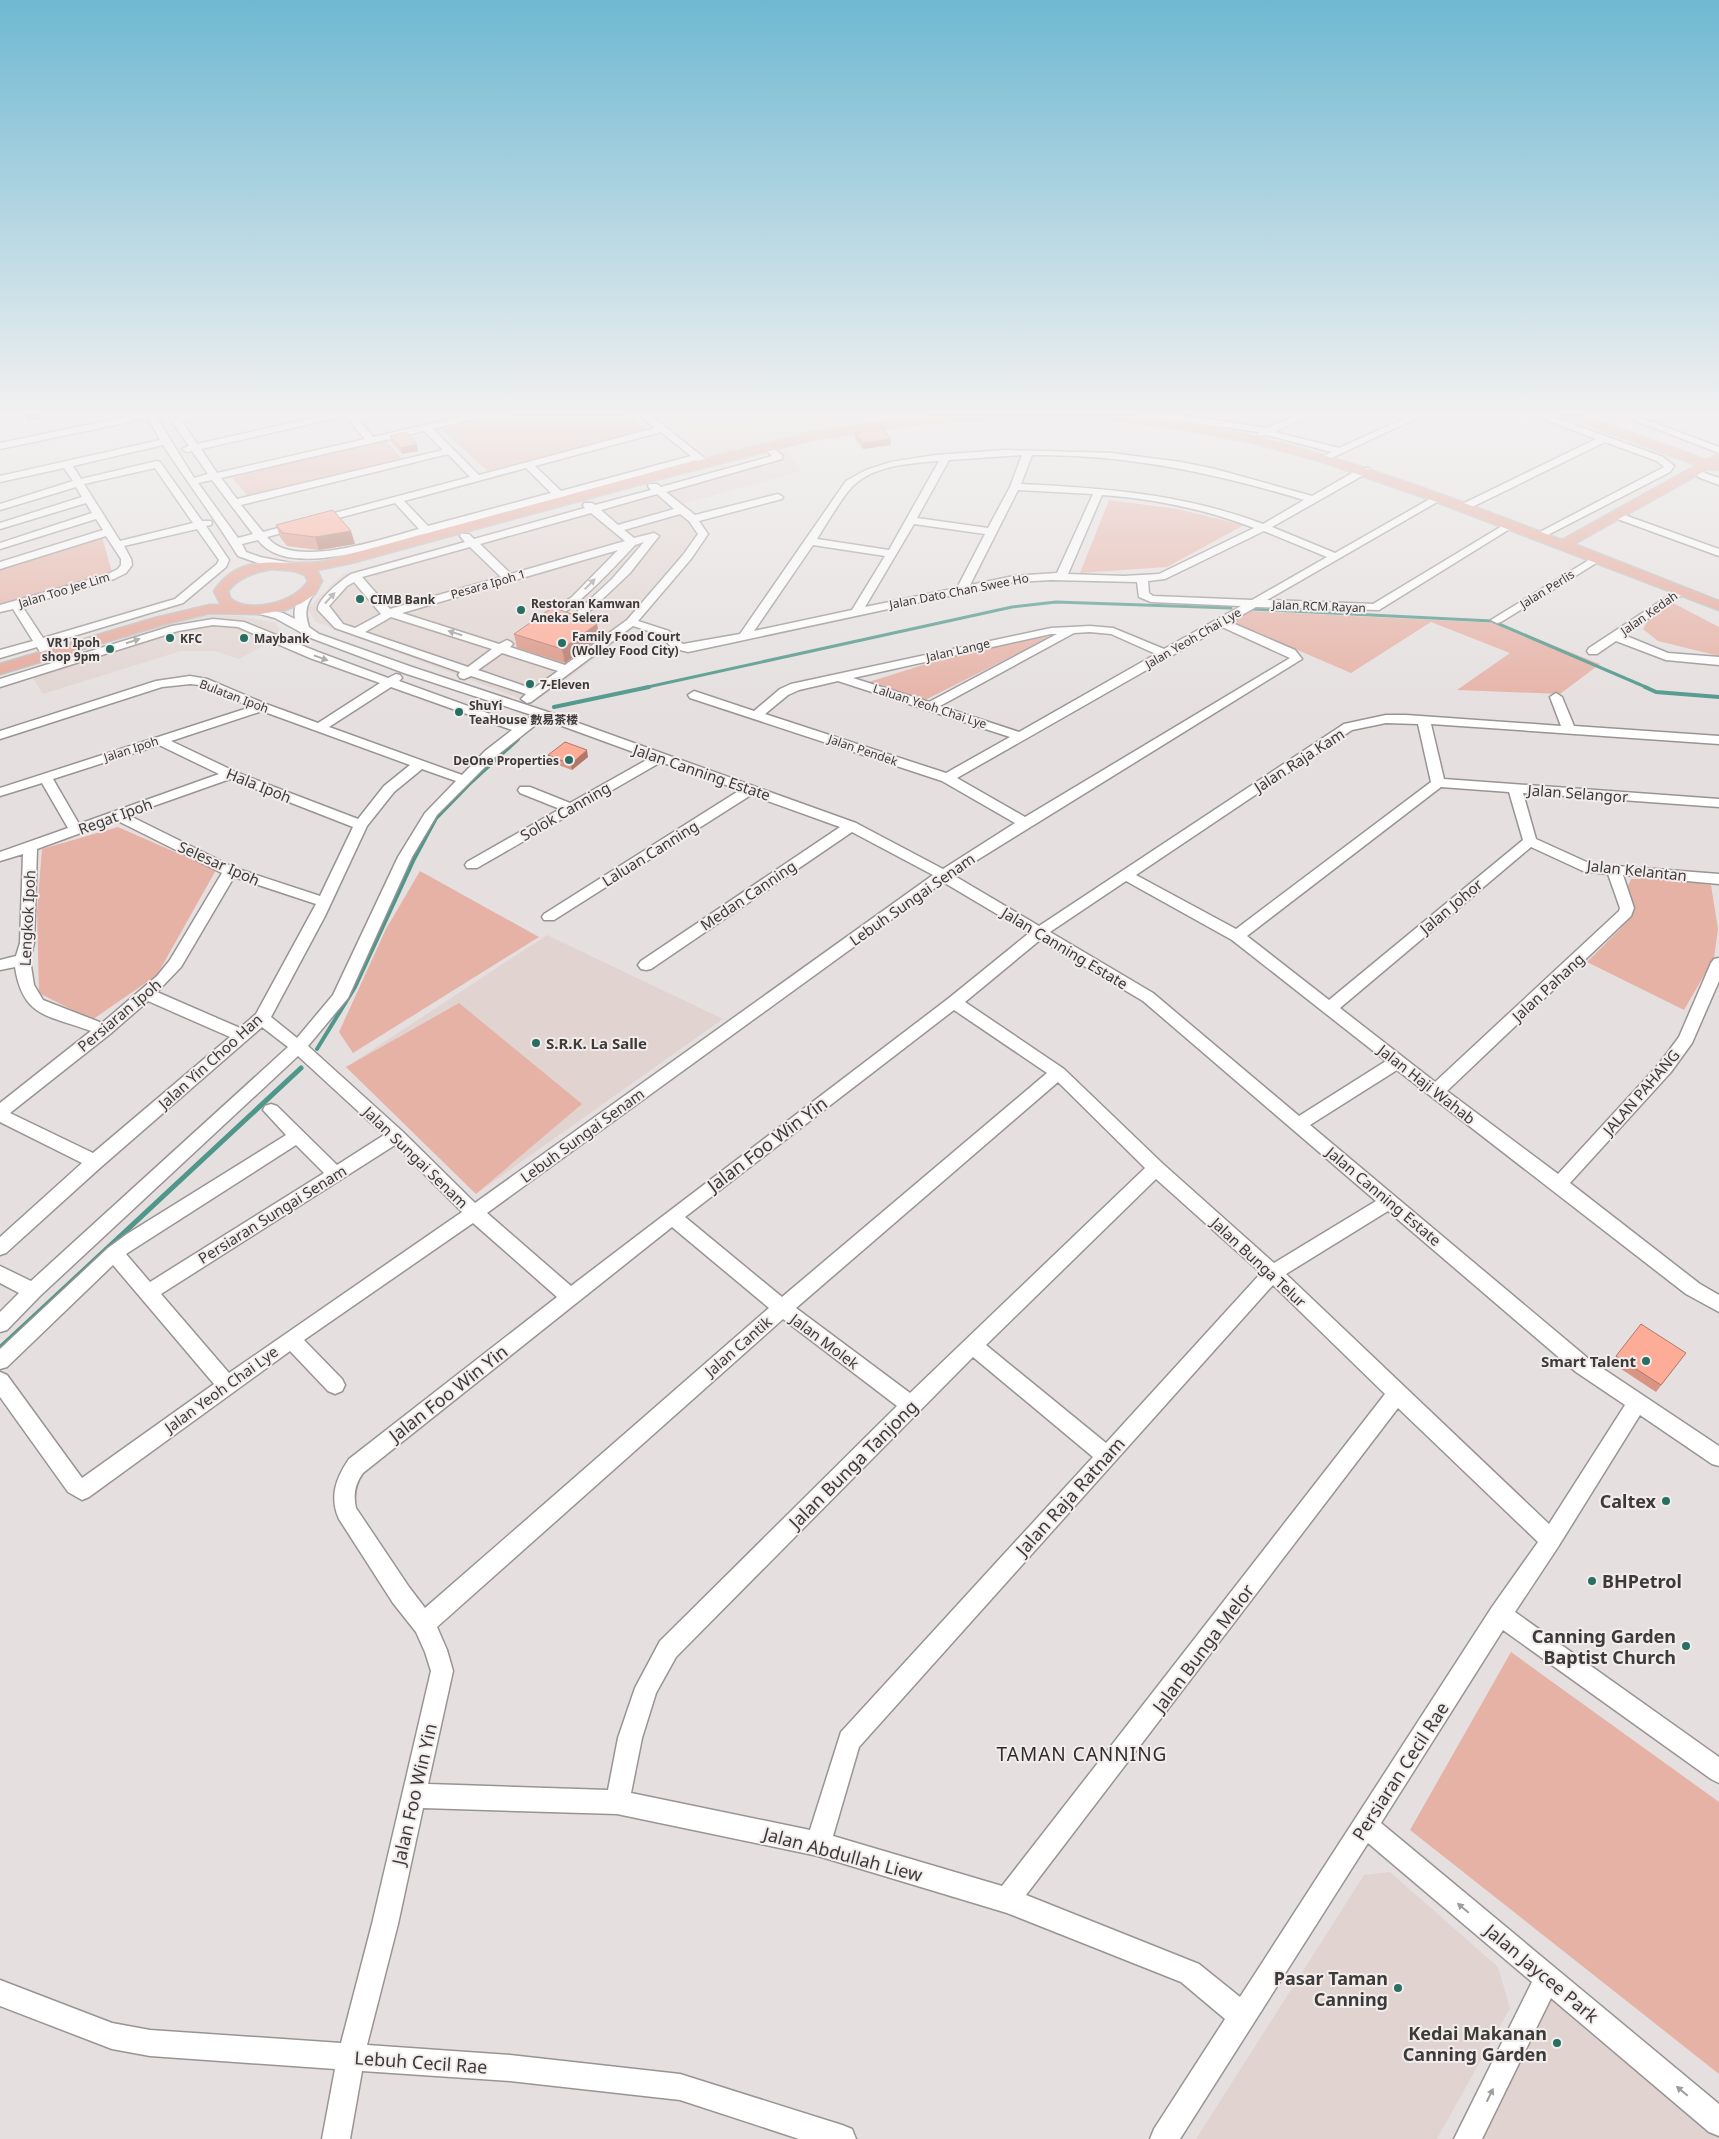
<svg xmlns="http://www.w3.org/2000/svg" width="1719" height="2139" font-family="'Noto Sans','Noto Sans SC',sans-serif">
  <style>
    .built { fill: #e1d4d0 }
    .green { fill: #e6b2a6 }
    .lines { fill: none; stroke-linecap: round; stroke-linejoin: round }
    .stream-far2 { stroke: #4f978b; stroke-width: 3 }
    .stream-far1 { stroke: #4f978b; stroke-width: 4 }
    .stream { stroke: #4f978b; stroke-width: 5 }
    .minor-casing { stroke: #999493; stroke-width: 3 }
    .major-casing { stroke: #bdbcbc; stroke-width: 3 }
    .minor { fill: #fff; fill-rule: evenodd }
    .major { fill: #e5a697; fill-rule: evenodd }
    .wall { fill: #da9483 }
    .shaded-wall { fill: #b1786a }
    .building { fill: #fdac98; stroke: #b1786a }
    .oneway { fill: #9e9d9c }
    .poi-dot { fill: #276e63; stroke: #f2edec; stroke-width: 2 }
    .labels { text-anchor: middle; dominant-baseline: central; stroke-width: 4; stroke-linejoin: round; paint-order: stroke }
    .far-street-label { font-size: 12px; fill: #3d3b3a; stroke: #f2edec }
    .far-poi-label { font-size: 12px; font-weight: bold; fill: #3d3b3a; stroke: #f2edec; text-anchor: start }
    .street-label { font-size: 15px; fill: #3d3b3a; stroke: #f2edec }
    .poi-label { font-size: 15px; font-weight: bold; fill: #3d3b3a; stroke: #f2edec; text-anchor: start }
    .near-street-label { font-size: 18px; fill: #3d3b3a; stroke: #f2edec }
    .near-poi-label { font-size: 18px; font-weight: bold; fill: #3d3b3a; stroke: #f2edec; text-anchor: end }
    .near-neighbourhood-label { font-size: 19px; letter-spacing: 1px; fill: #302c2b; stroke: #f2edec }
  </style>
  <rect width="100%" height="100%" fill="#e5e0df"/>
  <path class="built" d="M655 413H861L848 423 710 458Z
    M787 453 802 471 675 506 698 527 702 545 675 574 634 628 561 684 532 703 316 622 307 609 343 574Z
    M216 615 240 616 276 623 282 635 239 659 214 651H181L43 694 27 669 195 616Z
    M547 935 723 1019 476 1194 346 1067Z
    M1390 1872 1498 1967 1510 2008 1437 2139H1196L1364 1875Z
    M1549 1982 1719 2125V2139H1470Z"/>
  <path class="green" d="M514 413H624L646 430 488 471 441 430Z
    M384 438 405 462 247 495 232 478Z
    M1109 500 1177 509 1244 525 1167 567 1080 573Z
    M102 537 112 572 0 604V570Z
    M1673 603 1719 627V656L1658 641 1643 629 1653 612Z
    M1250 611 1498 623 1600 664 1560 694 1457 690 1510 653 1431 622 1351 673 1230 621Z
    M1052 636 925 700 869 682 973 649Z
    M118 827 216 870 157 975 92 1020 39 993 37 911 42 849Z
    M420 871 539 937 353 1053 339 1032 386 929Z
    M1669 878 1711 885 1718 929 1714 958 1684 1010 1587 962 1621 928 1634 909 1626 891 1631 879Z
    M459 1003 582 1104 476 1194 346 1067Z
    M1511 1652 1719 1802V2074L1410 1830Z"/>
  <g class="lines">
    <path class="stream-far2" d="M1251 609 1492 621 1648 688
      M643 688 1012 607 1056 602 1231 608"/>
    <path class="stream-far1" d="M1645 687 1656 692 1719 697
      M554 707 649 687
      M317 1049 355 987 414 859 436 818 469 784 518 739"/>
    <path class="stream" d="M0 1348 301 1068"/>
    <g class="minor-casing">
      <path id="minor" d="M145 413H163L156 416 194 478 208 474 192 451 187 452 182 449 189 446 173 423C182 412 195 412 208 413L186 420 183 423 197 444 336 413H353L373 437 478 413H495L493 415 433 429 479 475 655 428 637 413H648L708 461 703 464 696 460 569 495V499L558 498 433 532 436 536 435 538H427L423 534C383 545 288 580 258 540L242 544 246 552 260 557 291 563 292 565 291 567 287 568 258 563 238 556C215 519 188 483 163 445L73 466 81 479 157 461 160 462 202 521H211L212 523 211 525 206 526 229 560 226 567 183 603 47 644 50 649 48 652H40L37 647 0 658V650L33 641 13 609 0 612V605L106 575 118 569 121 565V559L106 536 0 569V562L103 530 96 519 0 549V543L92 513 86 503 0 529V523L82 497 76 487 0 510V504L73 481 64 468 0 482V476L160 440 148 418 0 449V443ZM345 416 365 439 217 473 201 449ZM424 431 443 450 237 499 221 478ZM661 432 691 456 561 491 535 466ZM448 454 470 477 263 532 241 505ZM155 468 193 523 120 541 84 484ZM526 468 551 493 428 526 404 501ZM212 480 253 534 238 538 198 483ZM395 503 419 529C384 538 293 571 267 537ZM197 529 219 560 217 564 175 599 43 638 22 606 114 579 126 573 132 565 131 559 124 546Z
        M911 413H921L926 420 924 422H918Z
        M1146 413H1168L1267 428 1302 413H1314L1275 432 1339 448 1416 413H1428L1325 461 1320 458 1331 452 1267 435 1259 436 1258 432 1151 416Z
        M1529 413H1542L1663 457 1674 466 1670 472 1540 539 1535 536 1536 534 1664 467 1657 461 1605 442 1468 509H1460L1459 507 1460 505 1596 439Z
        M1615 413H1628L1719 447V453Z
        M771 447 782 455V459L666 492 695 515 778 494 783 497 782 499 699 521 708 534 691 559 638 621 669 631 683 644 740 634 846 481 866 470 891 462 936 455 1005 450 1111 453 1181 462 1215 469 1312 496 1361 468H1369V472L1272 527 1335 553 1435 496 1439 495 1444 498 1267 600 1373 604 1507 523H1515L1516 525 1379 610 1256 607 1230 622 1295 650 1302 659 953 875 1039 926 1344 724 1386 715H1406L1561 726 1550 697 1556 693 1562 697 1574 726 1719 736V744L1431 724 1444 779 1719 799V807L1523 793 1536 839 1591 864 1719 874V884L1623 875 1634 908 1631 916 1447 1091 1558 1174 1659 1064 1679 1037 1711 963 1714 959 1719 958V981L1692 1043 1671 1072 1570 1183 1700 1284 1719 1295V1312L1686 1294 1397 1070 1310 1125 1590 1360 1719 1446V1466L1712 1464 1640 1415 1558 1547 1515 1612 1719 1757V1783L1711 1779 1503 1630 1381 1823 1719 2104V2136L1709 2132 1551 1998 1482 2139H1454L1532 1982 1368 1843 1180 2139H1150L1154 2129 1225 2019 1181 1982 1007 1913 818 1856 617 1814 423 1808 398 1924 367 2045 510 2055 680 2074 842 2125 852 2129 856 2139H799L680 2100 510 2081 362 2071 350 2139H322L335 2069 150 2056 112 2049 0 2006V1980L112 2023 150 2030 341 2043 372 1924 431 1671 425 1652 416 1632 393 1603 339 1519C329 1497 336 1478 349 1459L557 1297 473 1223 304 1340 342 1379 345 1385 342 1391 335 1394 328 1391 290 1351 89 1497 82 1500 68 1492 0 1397V1372L7 1375 82 1478 214 1384 113 1265 7 1367 0 1369V1349L108 1248 127 1234 286 1135 263 1110 265 1106 271 1104 277 1106 337 1165 384 1135 298 1056 40 1296 7 1330 0 1332V1312L19 1293 0 1283V1266L31 1281 288 1047 262 1027 101 1167 6 1253 0 1255V1237L82 1163 0 1122V1103L91 1031C48 1015 23 1018 15 967L0 970V960L16 956 20 943 23 854 0 861V852L68 828 42 783 0 796V788L251 707 200 685 190 684 162 687 0 739V731L156 681 190 676 207 679 266 704 318 723 380 683 310 658 238 627 213 625 178 631 0 687V679L172 626 213 619 244 622 318 652 388 678 396 674 400 675 402 678 399 681 520 725 532 715 404 673 311 638 275 618 252 612 250 610 256 607 283 613 295 619C293 608 297 601 303 593L307 592 313 595C305 607 305 615 309 627L319 634 412 667 545 711 856 823 943 869 1015 823 942 781 690 698 688 695 694 691 754 711 780 689 791 684 1051 628 1090 626 1113 628 1164 649 1241 606 1151 602 1139 597 1137 582 1051 580 1014 582 688 652 672 648 661 635 633 626 531 702 527 703 521 699 526 694 471 676 464 679 460 678 458 675 460 672 335 628 318 610C316 600 343 579 351 574L465 542 460 536 461 534H469L474 539 585 508 583 505 584 503H592L595 505 651 490 648 486 649 484H657L661 487 772 456 766 450ZM1022 455 1010 487 988 528 917 518 949 460ZM1032 455C1126 454 1215 473 1304 500L1263 524C1184 494 1104 488 1021 484ZM939 461 889 550 817 539C826 525 843 495 854 485 875 465 912 463 939 461ZM1018 490 1093 494 1057 573 1014 576 970 585ZM657 494 674 509 618 525 601 510ZM1102 495C1155 499 1205 509 1254 528L1159 574 1124 576 1068 574ZM591 513 625 541 511 574 480 544ZM680 514 689 521 698 534 683 555 627 620 565 665 510 647 513 644 511 642 507 640 499 644 402 613 618 550 572 597 534 622 536 624C558 630 620 561 635 545L644 542 612 579 566 622 568 624H576L630 573 659 536 654 533 634 538 624 530ZM914 524 985 534 957 588 865 607ZM1264 531 1327 557 1252 600 1153 596 1149 593 1148 581 1165 579ZM813 545 885 556 852 610 754 631ZM470 547 501 577 390 609 362 577ZM354 582 381 614 355 628 343 624 329 606 347 586ZM391 617 492 649 468 667 365 632ZM1222 627 1290 658 1025 817 957 778ZM1090 632 1111 634 1156 654 1019 732 940 706 1074 633ZM1051 634H1057L929 702 853 678ZM502 653 558 671 533 689 478 670ZM838 681 1010 737 946 773 765 714 788 695 799 690ZM391 687 512 730 485 751 462 775 329 727ZM262 711 410 765 384 786 358 819 238 773 171 741ZM543 719 650 758 570 803 530 787H520L518 790 520 793 560 809 467 862 465 865 467 868H477L661 762 740 790 544 914 542 917 544 920H554L751 795 840 827 641 961 638 965 641 969 646 970 651 969 852 832 933 875 475 1203 402 1131 308 1046 348 998 412 857 437 815 495 757ZM1386 723 1418 724 1431 782 1236 929 1136 875 1352 730ZM159 745 219 774 79 824 53 779ZM422 769 456 781 425 813 398 857 333 995 297 1038 271 1017 325 916 367 826 394 792ZM230 779 353 827 320 896 235 868 128 815ZM1441 787 1509 792 1523 840 1329 1000 1247 936ZM116 820 222 873 170 960 157 976 102 1023 43 1000 34 985 30 960 34 943 37 849ZM1531 847 1583 871 1608 874 1620 908 1619 911 1435 1082 1340 1008ZM234 877 316 904 256 1014 240 1028 157 992 181 967ZM1126 881 1232 940 1386 1061 1299 1116 1153 993 1050 932ZM943 882 1029 933 949 998 571 1286 487 1213ZM1040 940 1143 1001 1376 1201 1274 1263 1162 1163 1064 1069 965 1002ZM148 1001 230 1037 93 1153 10 1113 110 1034ZM954 1010 1047 1073 782 1297 685 1217ZM1058 1082 1145 1168 910 1393 796 1308ZM296 1145 324 1173 150 1282 126 1254ZM395 1145 462 1212 229 1373 161 1294ZM1156 1179 1261 1273 1106 1443 986 1345ZM1388 1211 1576 1372 1625 1405 1549 1524 1286 1274ZM672 1227 769 1308 425 1608 409 1587 356 1508C353 1495 355 1484 363 1473ZM1273 1285 1385 1394 1002 1886 833 1836 859 1747ZM783 1319 897 1406 660 1641 635 1688 618 1738 608 1790 428 1784 453 1671 447 1650 437 1627ZM973 1357 1093 1457 841 1732 810 1830 631 1793 642 1738 656 1693 676 1657ZM1398 1408 1538 1542 1492 1607 1240 1997 1199 1964 1026 1895Z
        M1702 472 1719 478V485L1698 477 1697 475Z
        M1616 512 1719 549V556L1612 517 1611 515 1612 513Z
        M1597 555 1601 556 1602 558 1601 560 1501 622 1497 623 1491 620Z
        M1682 587 1688 590 1686 592 1624 635 1668 653 1719 657V665L1666 660 1616 641 1597 654H1589L1587 651 1589 648Z"/>
    </g>
    <g class="major-casing">
      <path id="major" d="M976 413C1007 413 1039 413 1071 413 1086 413 1101 412 1116 413 1272 427 1417 485 1562 540L1697 465 1563 416 1561 413H1578L1706 460 1719 454V470L1708 469 1574 544 1719 601V610L1434 501 1320 461 1250 442 1175 428 1094 418 1031 417 921 424 816 439 671 476 351 563 317 570 322 581 315 594 302 603 285 610 260 614 210 613 165 624 0 674V664L155 618 210 605H221L214 591C242 550 280 567 320 562 328 561 336 558 343 556L661 470 816 431 921 416ZM272 569 295 571 305 575 308 581C296 602 249 615 230 598L228 591C239 577 255 572 272 569Z"/>
    </g>
    <use href="#minor" class="minor"/>
    <use href="#major" class="major"/>
  </g>
  <path class="wall" d="M855 433 891 445 863 449 855 439Z
    M390 436 418 451 402 454 391 442Z
    M276 525 355 544 319 550 287 546 280 537Z
    M597 624 599 638 565 663 517 648 514 634Z
    M548 755 588 757 572 770 550 762Z
    M1686 1353 1656 1392 1612 1363 1616 1356Z"/>
  <path class="shaded-wall" d="M36 413H41L43 418 27 421 25 415Z
    M891 439V445L863 449V443Z
    M417 444 418 451 402 454 401 448Z
    M351 531 355 544 319 550 315 537Z
    M597 624 599 638 565 663 562 649Z
    M587 750 588 757 572 770 571 764Z"/>
  <path class="building" d="M24 413H36L25 415Z
    M883 429 891 439 863 443 855 433Z
    M406 432 417 444 401 448 390 436Z
    M333 510 351 531 315 537 283 533 276 525Z
    M553 607 597 624 562 649 514 634Z
    M565 742 587 750 571 764 548 755Z
    M1641 1324 1686 1353 1661 1385 1616 1356Z"/>
  <defs><path id="oneway-solid" d="M-6-.8H1V-3.2L6.5 0L1 3.2V.8H-6Z" transform="scale(1.25)"/></defs>
  <g class="oneway">
    <use href="#oneway-solid" transform="translate(590 584) rotate(-45)"/>
    <use href="#oneway-solid" transform="translate(330 598) rotate(-47)"/>
    <use href="#oneway-solid" transform="translate(455 633) rotate(-163)"/>
    <use href="#oneway-solid" transform="translate(133 641) rotate(-18)"/>
    <use href="#oneway-solid" transform="translate(321 658) rotate(20)"/>
    <use href="#oneway-solid" transform="translate(1463 1908) rotate(-140)"/>
    <use href="#oneway-solid" transform="translate(1682 2091) rotate(-140)"/>
    <use href="#oneway-solid" transform="translate(1490 2095) rotate(-64)"/>
  </g>
  <linearGradient id="sky" x2="0" y2="1"><stop stop-color="#6eb8d1"/><stop offset="0.58" stop-color="#f3f1f1"/><stop offset="1" stop-color="#f3f1f1" stop-opacity="0"/></linearGradient>
  <rect width="1719" height="712" fill="url(#sky)"/>
  <g class="poi-dot">
    <circle cx="360" cy="599" r="5"/>
    <circle cx="521" cy="610" r="5"/>
    <circle cx="170" cy="638" r="5"/>
    <circle cx="244" cy="638" r="5"/>
    <circle cx="562" cy="643" r="5"/>
    <circle cx="110" cy="649" r="5"/>
    <circle cx="530" cy="684" r="5"/>
    <circle cx="459" cy="712" r="5"/>
    <circle cx="569" cy="760" r="5"/>
    <circle cx="536" cy="1043" r="5"/>
    <circle cx="1646" cy="1361" r="5"/>
    <circle cx="1666" cy="1501" r="5"/>
    <circle cx="1592" cy="1581" r="5"/>
    <circle cx="1686" cy="1646" r="5"/>
    <circle cx="1398" cy="1988" r="5"/>
    <circle cx="1557" cy="2043" r="5"/>
  </g>
  <g class="labels">
    <g class="far-street-label">
      <text transform="translate(488 584) rotate(-16)">Pesara Ipoh 1</text>
      <text transform="translate(1547 589) rotate(-32)">Jalan Perlis</text>
      <text transform="translate(64 590) rotate(-17)">Jalan Too Jee Lim</text>
      <text transform="translate(959 591) rotate(-11)">Jalan Dato Chan Swee Ho</text>
      <text transform="translate(1319 606) rotate(2)">Jalan RCM Rayan</text>
      <text transform="translate(1649 613) rotate(-35)">Jalan Kedah</text>
      <text transform="translate(1193 638) rotate(-30)">Jalan Yeoh Chai Lye</text>
      <text transform="translate(958 650) rotate(-13)">Jalan Lange</text>
      <text transform="translate(234 696) rotate(21)">Bulatan Ipoh</text>
      <text transform="translate(930 706) rotate(18)">Laluan Yeoh Chai Lye</text>
      <text transform="translate(131 749) rotate(-18)">Jalan Ipoh</text>
      <text transform="translate(863 750) rotate(19)">Jalan Pendek</text>
    </g>
    <g class="far-poi-label">
      <text x="370" y="599">CIMB Bank</text>
      <text x="531" y="603">Restoran Kamwan<tspan x="531" dy="14">Aneka Selera</tspan></text>
      <text x="572" y="636">Family Food Court<tspan x="572" dy="14">(Wolley Food City)</tspan></text>
      <text x="180" y="638">KFC</text>
      <text x="254" y="638">Maybank</text>
      <text x="100" y="642" text-anchor="end">VR1 Ipoh<tspan x="100" dy="14">shop 9pm</tspan></text>
      <text x="540" y="684">7-Eleven</text>
      <text x="469" y="705">ShuYi<tspan x="469" dy="14">TeaHouse 數易茶楼</tspan></text>
      <text x="559" y="760" text-anchor="end">DeOne Properties</text>
    </g>
    <g class="street-label">
      <text transform="translate(1299 760) rotate(-33)">Jalan Raja Kam</text>
      <text transform="translate(702 772) rotate(19)">Jalan Canning Estate</text>
      <text transform="translate(259 785) rotate(22)">Hala Ipoh</text>
      <text transform="translate(1578 793) rotate(4)">Jalan Selangor</text>
      <text transform="translate(565 811) rotate(-30)">Solok Canning</text>
      <text transform="translate(115 816) rotate(-20)">Regat Ipoh</text>
      <text transform="translate(650 853) rotate(-32)">Laluan Canning</text>
      <text transform="translate(219 863) rotate(24)">Selesar Ipoh</text>
      <text transform="translate(1637 870) rotate(6)">Jalan Kelantan</text>
      <text transform="translate(748 895) rotate(-34)">Medan Canning</text>
      <text transform="translate(912 899) rotate(-35)">Lebuh Sungai Senam</text>
      <text transform="translate(1451 906) rotate(-40)">Jalan Johor</text>
      <text transform="translate(27 918) rotate(-87)">Lengkok Ipoh</text>
      <text transform="translate(1065 948) rotate(31)">Jalan Canning Estate</text>
      <text transform="translate(1548 987) rotate(-43)">Jalan Pahang</text>
      <text transform="translate(119 1015) rotate(-40)">Persiaran Ipoh</text>
      <text transform="translate(210 1061) rotate(-42)">Jalan Yin Choo Han</text>
      <text transform="translate(1427 1084) rotate(38)">Jalan Haji Wahab</text>
      <text transform="translate(1641 1092) rotate(-49)">JALAN PAHANG</text>
      <text transform="translate(582 1135) rotate(-36)">Lebuh Sungai Senam</text>
      <text transform="translate(416 1157) rotate(44)">Jalan Sungai Senam</text>
      <text transform="translate(1384 1196) rotate(40)">Jalan Canning Estate</text>
      <text transform="translate(272 1214) rotate(-32)">Persiaran Sungai Senam</text>
      <text transform="translate(1259 1262) rotate(43)">Jalan Bunga Telur</text>
      <text transform="translate(825 1341) rotate(37)">Jalan Molek</text>
      <text transform="translate(738 1346) rotate(-41)">Jalan Cantik</text>
      <text transform="translate(221 1389) rotate(-36)">Jalan Yeoh Chai Lye</text>
    </g>
    <g class="poi-label">
      <text x="546" y="1043">S.R.K. La Salle</text>
      <text x="1636" y="1361" text-anchor="end">Smart Talent</text>
    </g>
    <g class="near-street-label">
      <text transform="translate(767 1144) rotate(-37)">Jalan Foo Win Yin</text>
      <text transform="translate(448 1393) rotate(-38)">Jalan Foo Win Yin</text>
      <text transform="translate(853 1464) rotate(-45)">Jalan Bunga Tanjong</text>
      <text transform="translate(1070 1496) rotate(-48)">Jalan Raja Ratnam</text>
      <text transform="translate(1203 1648) rotate(-53)">Jalan Bunga Melor</text>
      <text transform="translate(1400 1771) rotate(-57)">Persiaran Cecil Rae</text>
      <text transform="translate(414 1794) rotate(-77)">Jalan Foo Win Yin</text>
      <text transform="translate(843 1854) rotate(15)">Jalan Abdullah Liew</text>
      <text transform="translate(1542 1973) rotate(40)">Jalan Jaycee Park</text>
      <text transform="translate(421 2062) rotate(4)">Lebuh Cecil Rae</text>
    </g>
    <g class="near-poi-label">
      <text x="1656" y="1501">Caltex</text>
      <text x="1602" y="1581" text-anchor="start">BHPetrol</text>
      <text x="1676" y="1636">Canning Garden<tspan x="1676" dy="21">Baptist Church</tspan></text>
      <text x="1388" y="1978">Pasar Taman<tspan x="1388" dy="21">Canning</tspan></text>
      <text x="1547" y="2033">Kedai Makanan<tspan x="1547" dy="21">Canning Garden</tspan></text>
    </g>
    <g class="near-neighbourhood-label">
      <text x="1082" y="1754">TAMAN CANNING</text>
    </g>
  </g>
</svg>
